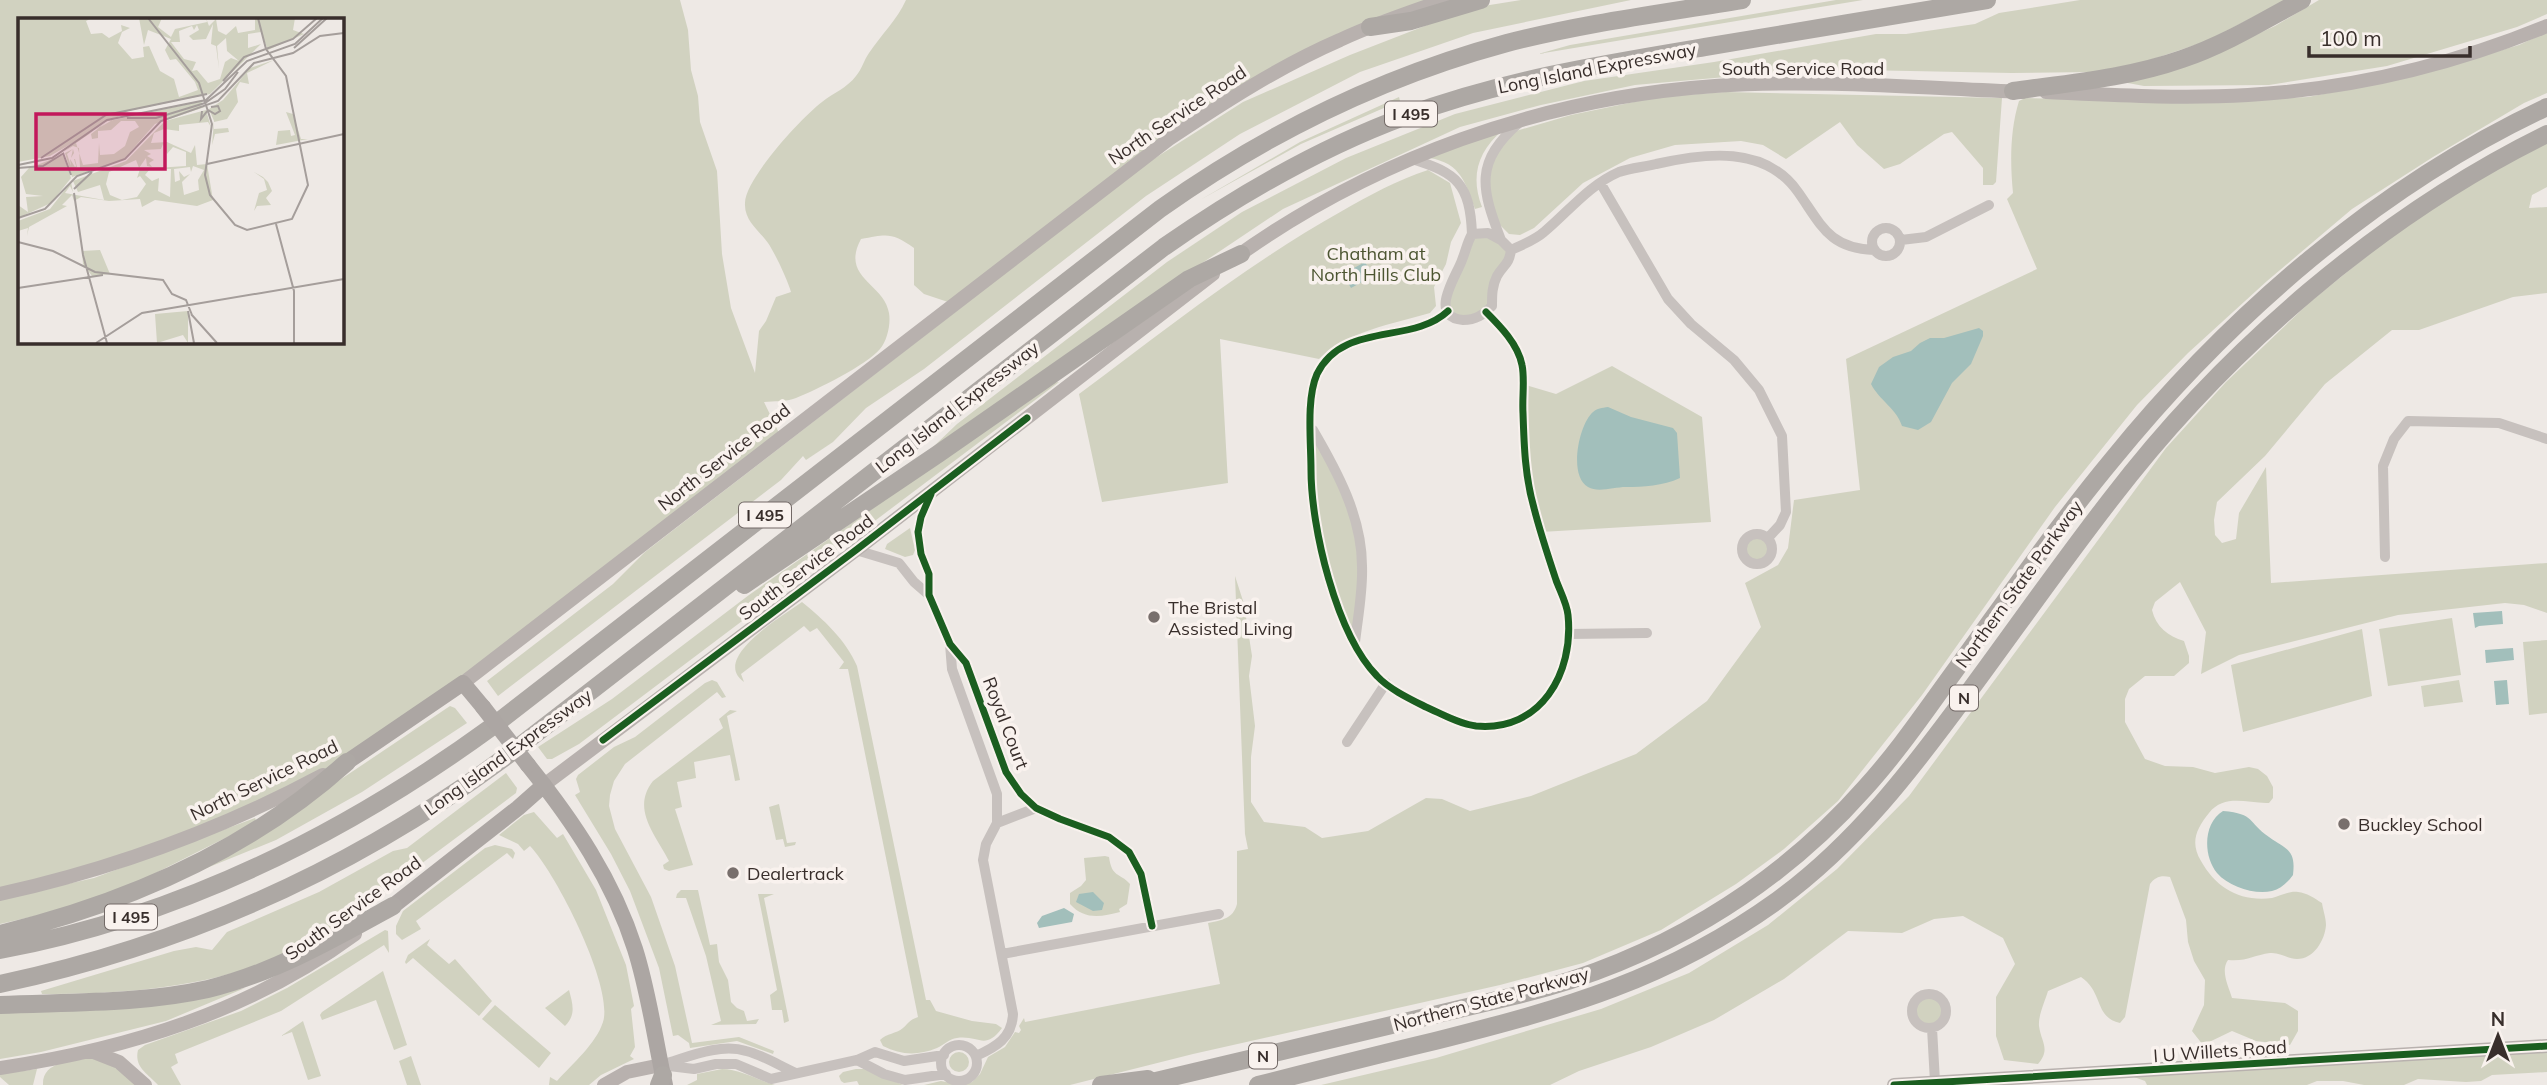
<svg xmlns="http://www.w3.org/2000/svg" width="2547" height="1085" font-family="Mulish,sans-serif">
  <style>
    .green { fill: #d1d2c0; fill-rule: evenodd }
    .water { fill: #a2bfbb }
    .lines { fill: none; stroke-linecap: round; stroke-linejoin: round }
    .street { stroke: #c7c1be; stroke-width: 10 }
    .secondary { stroke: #b8b1ae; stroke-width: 14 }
    .primary { stroke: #aca6a3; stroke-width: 16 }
    .highway { stroke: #ada8a4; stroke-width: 18 }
    .primary-bridge { stroke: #aca6a3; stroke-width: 16 }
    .cycleway-casing { stroke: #f9f2ee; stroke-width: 11 }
    .cycleway { stroke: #1b5e20; stroke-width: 7 }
    .poi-dot { fill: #786f6c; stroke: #f9f2ee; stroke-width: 2.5 }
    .labels { text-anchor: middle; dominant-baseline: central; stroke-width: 7; stroke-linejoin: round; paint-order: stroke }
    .shield { fill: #f9f2ee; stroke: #726966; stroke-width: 2 }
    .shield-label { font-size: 16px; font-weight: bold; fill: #382e2b }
    .street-label { font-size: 18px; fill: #382e2b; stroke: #f9f2ee }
    .park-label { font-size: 18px; fill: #4c5531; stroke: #f9f2ee }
    .poi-label { font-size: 18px; fill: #382e2b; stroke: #f9f2ee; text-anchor: start }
    .inset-road { fill: none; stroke: #a59e9b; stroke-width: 2 }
    .view { fill: #c2185b; fill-opacity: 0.15; stroke: #c2185b; stroke-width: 3.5 }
    .inset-edge { fill: none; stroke: #382e2b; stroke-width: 3.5 }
  </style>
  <rect width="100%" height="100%" fill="#eee9e5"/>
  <path class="green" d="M0 0H680L688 30 691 70 698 96 700 122 717 171 722 254 731 308 755 373 759 331 766 321 776 297 791 292C788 281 775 253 768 243 759 230 744 221 745 203 745 179 802 117 822 102 833 93 847 88 856 76 862 69 864 60 869 53 881 35 897 20 906 0H1445L1413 11 1230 100 948 302 924 294 914 285V248C892 232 887 234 861 239 840 278 884 283 889 313 891 324 887 341 880 349 867 365 816 390 796 398 786 402 774 401 764 402L781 437 427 710 254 811 0 894ZM19 19H341V341H19Z
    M1521 0H1631L1473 33 1360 72 1240 134 1146 196 924 369 866 408 833 442 806 460 803 456 781 480 498 696 487 681 613 584 645 552 1149 162 1243 102 1350 55 1471 8Z
    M1836 0H1863L1538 54 1570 45Z
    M2080 0H2286L2207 41 2144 62 2094 72 2012 73 1859 70 1760 74 1635 85 1541 105 1460 127 1283 209 1096 334 932 448 957 424 1167 262 1242 212 1346 158 1455 114 1584 81 1714 62 1876 34H1906L1975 24 1999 13Z
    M2319 0H2547V14L2517 27 2387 66 2269 85 2144 86 2117 81 2194 63 2275 26Z
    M2547 32V93L2524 103 2433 157 2352 209 2267 281 2188 353 2137 405 2055 507 1922 695 1838 801 1784 849 1736 884 1661 930 1583 963 1500 985 1193 1054 1070 1085H924L941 1081 961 1085 972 1082 980 1074 988 1057 1005 1047 1015 1032 1019 1033 1021 1030 1019 1026 1024 1018 1025 1022 1220 984 1208 923C1222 920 1233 919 1237 904V851L1248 849 1245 834 1235 576 1244 604 1252 656 1249 676 1255 726 1251 757V802L1264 822 1305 827 1322 838 1368 831 1426 798 1442 799 1470 811 1531 796 1636 754 1707 701 1761 627 1745 583 1778 565 1788 548 1794 500 1860 490 1846 359 2037 269 2007 199 2013 193C2010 163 2010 130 2019 101L2025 98 2207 102 2308 97 2411 77 2519 45Z
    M1726 92 2002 98 1996 182 1993 185H1983V168L1952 132 1944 134 1900 164 1884 169 1857 145 1840 122 1786 159 1763 145 1741 141 1675 145 1630 158 1583 183 1534 228 1520 235 1509 234 1499 224 1491 204 1489 172 1502 143 1516 131 1571 115 1658 97Z
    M1399 97 1400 101 1301 144 1200 200 1300 142Z
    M1503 130C1478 151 1470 176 1482 207L1475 209C1464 178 1459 161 1423 157Z
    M2547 141V187L2532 195 2529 208 2547 207V293L2513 297 2419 330H2392L2325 384 2265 456 2217 502 2214 520 2215 535 2222 543 2236 539 2239 513 2266 467 2271 583 2547 563V613L2524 605 2505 603 2398 615 2239 655 2201 674 2206 632 2180 582 2155 602 2152 610C2156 627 2168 636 2184 641L2189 656V663L2174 676H2145L2129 689 2125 699V722L2145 759 2165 766 2193 767 2215 773 2249 767 2258 769 2267 776 2273 787V798L2269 803C2248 804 2225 793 2209 813 2196 829 2190 843 2201 861 2216 888 2240 902 2272 898 2281 896 2288 891 2298 892 2307 893 2314 898 2322 903 2323 910 2326 918 2326 925 2325 940 2314 959 2297 959 2288 959 2280 952 2270 953 2254 955 2246 962 2228 960 2220 971 2229 987 2232 998L2285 1003 2298 1011V1031L2290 1045 2256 1041 2232 1031 2203 1045 2192 1031 2204 1005 2205 980 2194 961 2188 942 2186 920 2170 877C2161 875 2155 877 2150 884L2125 1017 2120 1023C2094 1017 2104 993 2081 977L2048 991C2045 1001 2038 1016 2039 1026 2041 1042 2051 1049 2038 1064L2004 1060 1996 1036V997L2015 964 2003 938 1963 916 1934 919 1902 933 1848 931 1784 979 1714 1020 1651 1047 1579 1071 1550 1085H1321L1436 1058 1601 1009 1689 973 1768 925 1837 869 1909 796 2166 448 2226 382 2310 302 2378 247 2454 193Z
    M1428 170 1450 183 1461 223 1451 242 1446 264 1434 287 1436 306 1430 313C1392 324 1348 331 1319 359L1220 339 1228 483 1102 502 1079 394C1165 330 1249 263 1342 211 1370 195 1397 180 1428 170Z
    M1488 233 1511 250 1498 274 1492 306 1470 320 1448 311V289L1472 234Z
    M1612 366 1702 417 1711 522 1541 532 1533 507 1522 384 1556 394Z
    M1059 382 579 744 552 759H547L538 747 612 699 749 595 1051 383Z
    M1311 427 1339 475 1362 554 1354 642 1321 549Z
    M910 528 915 550 913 555 905 557 885 549 887 544Z
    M1742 549a15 15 0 1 1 30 0a15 15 0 1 1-30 0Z
    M802 602C823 619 846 640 857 666L926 1000H930L936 1011 972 1021 996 1024 1002 1028C985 1051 979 1035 957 1038 949 1039 944 1045 937 1048 917 1056 901 1055 883 1046L880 1040C887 1033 896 1034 903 1028 909 1023 909 1020 918 1017L848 669H839L844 662 817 628 810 632 804 626 741 674 744 682C710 658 784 615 802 602Z
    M2452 618 2461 675 2388 686 2379 629Z
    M2362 629 2372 696 2243 732 2231 665Z
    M2547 640V713L2529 715 2523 642Z
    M712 680 717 682 726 697 722 698 717 692 625 764 614 781 610 795 609 806 615 829 651 897 675 966 692 1043 739 1037 774 1051 773 1054 737 1041 690 1048 689 1043 678 1035 673 1036 659 968 630 891 611 854 575 795 580 792 576 779 578 775 614 747 635 737 705 683Z
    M2459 680 2463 702 2424 707 2421 686Z
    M450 706 455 708 467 723 362 792 276 840 192 874 304 804Z
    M730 710 737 711 727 716 740 780 735 781 730 755 694 762 696 778 677 782 682 807 675 809 693 865 669 871 664 869 663 865 669 861C655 834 631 809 653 781L723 728 719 719Z
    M506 773 517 788 516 793C475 824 434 854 393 885 359 911 325 937 286 954 209 988 125 994 42 994L41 991 174 951 196 947 212 950 227 932 319 892 393 851 407 848Z
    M779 804 787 843 796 842 795 845 785 847 783 839 776 840 769 807Z
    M534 812 557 838 563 834 596 890 626 965 634 1006 631 1009 635 1047 630 1056 634 1059 601 1075 589 1085H549L550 1077 557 1081C572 1064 596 1044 603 1022 614 987 556 873 530 846L524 851 518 844 499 835 524 815Z
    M255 818 257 822 100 901 0 924V899L94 878Z
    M495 845 512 849 515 853 513 859 507 853 416 921 421 929 402 940 396 934V926L403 911 485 848Z
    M1105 856 1109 857C1112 878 1119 872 1130 884L1127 904 1119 909 1120 912C1101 917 1084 920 1070 904V893L1081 886 1086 880 1084 858Z
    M681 890H698L710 945 717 944 719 962 728 980 731 1002 737 1008 744 1011 747 1021 759 1019 756 1024 711 1025 721 1021 706 956 686 898H676L677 894Z
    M758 894H774L764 898 789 1021 784 1023 782 1010H772L770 995 777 990Z
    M385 930 388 931 389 953 384 945 281 1011 175 1054 178 1063 171 1067 181 1085H158C147 1073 134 1067 138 1050L145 1045 241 1011 287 988Z
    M430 939 427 945 449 964 455 959 492 1001 479 1016 413 958 406 964 405 962 408 955Z
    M383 971 407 1045 394 1050 376 1000 322 1020 320 1015 322 1012Z
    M245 988 166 1021 41 1052 0 1059V1011L176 1001Z
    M569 990C573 1005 576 1015 565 1026L545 1008Z
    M1912 1011a17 17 0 1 1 34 0a17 17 0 1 1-34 0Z
    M495 1005 551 1053 539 1068 482 1019Z
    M303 1021 321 1076 308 1080 292 1032 281 1036Z
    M2547 1050V1072L2492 1075 2481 1081 2466 1082 2418 1079 2404 1085H2364L2343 1081H2317L2307 1085H2147L2145 1081 2134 1077Z
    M949 1062a10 10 0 1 1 20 0a10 10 0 1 1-20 0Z
    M411 1056 421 1085H407L399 1061Z
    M91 1058 115 1066 138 1085H43C42 1061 72 1061 91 1058Z
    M37 1069 33 1085H9L0 1077V1074Z
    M722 1069C740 1069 757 1080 775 1085H687L697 1080V1074Z
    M856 1069H867L903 1085H859L857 1081 844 1083 841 1081 839 1076 843 1072Z"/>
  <path class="water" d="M1365 262 1373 276 1351 288 1343 274Z
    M1979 328 1983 331V336L1971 364 1952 383 1931 422 1918 430 1902 426C1897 409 1879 400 1871 384L1879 367 1893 357 1911 351 1920 343 1930 338H1944Z
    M1608 407 1631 417 1673 428 1677 433 1680 478C1663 486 1643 487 1626 487 1614 487 1598 493 1588 487 1568 476 1579 424 1593 412 1597 408 1602 408 1608 407Z
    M2502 611 2503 624 2479 626 2475 628 2473 613Z
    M2513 648 2514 660 2486 663 2485 650Z
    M2507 680 2509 704 2496 705 2494 681Z
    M2223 811C2256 814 2247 822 2269 837 2287 850 2296 849 2293 875 2288 882 2281 889 2272 891 2255 895 2229 887 2217 873 2203 856 2203 823 2223 811Z
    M1093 892 1104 903 1102 910 1093 911 1076 902 1079 894Z
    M1064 908 1074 914 1072 922 1039 928 1037 923 1042 916Z"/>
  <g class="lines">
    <path class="street" d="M1412 159C1457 173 1470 184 1472 234
      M1601 184 1668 299 1691 324 1734 360 1759 390 1782 436 1786 512 1780 525 1768 538
      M1872 242a14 14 0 1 1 28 0a14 14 0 1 1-28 0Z
      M1488 233 1501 240 1511 250C1509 265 1504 264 1497 276 1492 286 1492 295 1492 306 1483 315 1476 320 1463 320 1427 317 1457 275 1462 260 1466 250 1467 243 1472 234Z
      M1501 240C1481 188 1474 162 1520 122
      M1901 240 1926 237 1989 205
      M1511 250C1522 245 1535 240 1544 232 1568 212 1589 185 1619 172 1630 168 1644 167 1656 164 1705 153 1765 145 1798 192 1822 226 1829 248 1874 250
      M1448 311C1412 345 1343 321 1317 374 1306 399 1311 442 1311 470 1311 527 1336 634 1377 676 1389 689 1410 699 1426 707 1442 714 1459 724 1476 726 1541 732 1574 673 1568 615 1567 604 1560 591 1556 580 1548 556 1540 532 1534 508 1525 477 1524 445 1523 413 1522 397 1525 379 1522 365 1518 344 1500 326 1486 312
      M1313 430C1337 471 1362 517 1362 566 1363 591 1358 616 1355 642
      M930 495 921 517 918 532 921 554 929 574V595L950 644 966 663 1006 772 1021 794 1036 808 1060 819 1109 837 1129 852 1141 874 1152 926
      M1742 549a15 15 0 1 1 30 0a15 15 0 1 1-30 0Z
      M856 550 899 563 914 582 929 595
      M2385 557 2383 466 2394 439 2408 421 2499 423 2547 439
      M1568 634 1647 633
      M950 644 952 669 997 794V823L986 844 983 860 1013 1014C1012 1038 996 1047 976 1056
      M1347 742 1386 683
      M997 823 1036 808
      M1002 954 1219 914
      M1912 1011a17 17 0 1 1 34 0a17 17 0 1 1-34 0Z
      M1932 1028 1935 1082
      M941 1063a18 18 0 1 1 36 0a18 18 0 1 1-36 0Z
      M857 1060 884 1074 905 1080 946 1074
      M664 1064C688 1057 720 1043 746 1051 763 1055 780 1066 796 1073
      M661 1065 694 1069 716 1064H736L771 1079 857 1060 875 1052 904 1061 944 1055"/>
    <path class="secondary" d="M2046 92C2113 95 2180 99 2248 95 2351 89 2452 65 2547 26
      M1232 260C1373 158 1542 98 1715 86 1816 79 1920 88 2022 92
      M463 683 1169 139C1223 103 1280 66 1340 40 1374 24 1410 12 1445 0
      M544 785 856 550 1213 274
      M0 894C113 869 220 830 323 775
      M91 1051 119 1062 145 1085
      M0 1068C127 1049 251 1011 355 934
      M604 1085 627 1072 661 1065
      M1894 1085 2547 1046"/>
    <path class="primary" d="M347 762 463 683 483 707
      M528 765C573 821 613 880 635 949 649 993 655 1040 665 1085
      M393 906 518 808 544 785"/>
    <path class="highway" d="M1370 27 1411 21 1481 0
      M2013 91C2070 83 2128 78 2182 59 2224 45 2263 21 2302 0
      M744 585 938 454 1189 279 1241 254
      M0 934C128 903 248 851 347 762
      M0 950C181 916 345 834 493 726L1160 209C1267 133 1381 77 1507 43 1584 23 1664 13 1742 0
      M0 984C189 944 357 868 512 752L1164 247C1240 194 1319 148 1406 116 1503 80 1603 64 1705 47 1799 31 1893 16 1987 0
      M0 1005C68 1002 141 1004 208 989 274 973 333 939 393 906
      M659 1085 663 1075
      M1101 1085 1148 1079
      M1139 1085 1518 995C1652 963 1774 891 1865 788 1895 755 1920 719 1946 683 2001 608 2053 531 2112 460 2229 316 2378 186 2547 107
      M1258 1085C1317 1070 1376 1055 1435 1041 1565 1008 1667 980 1778 900 1856 843 1912 769 1968 693 2016 628 2062 562 2111 499 2224 351 2380 216 2547 134"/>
    <path class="primary-bridge" d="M483 707 528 765"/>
    <g class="cycleway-casing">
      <path id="cycleway" d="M1448 311C1412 345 1343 321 1317 374 1306 399 1311 442 1311 470 1311 527 1336 634 1377 676 1389 689 1410 699 1426 707 1442 714 1459 724 1476 726 1541 732 1574 673 1568 615 1567 604 1560 591 1556 580 1548 556 1540 532 1534 508 1525 477 1524 445 1523 413 1522 397 1525 379 1522 365 1518 344 1500 326 1486 312
        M931 494 921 517 918 532 921 554 929 574V595L950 644 966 663 1006 772 1021 794 1036 808 1060 819 1109 837 1129 852 1141 874 1152 926
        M603 740 856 550 1027 418
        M1894 1085 2547 1046"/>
    </g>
    <use href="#cycleway" class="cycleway"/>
  </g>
  <g class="poi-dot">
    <circle cx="1154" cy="617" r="7"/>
    <circle cx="2344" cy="824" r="7"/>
    <circle cx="733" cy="873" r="7"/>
  </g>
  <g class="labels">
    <g class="shield">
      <rect x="1385" y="101.5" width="52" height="25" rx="5"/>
      <rect x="739" y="502.5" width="52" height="25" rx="5"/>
      <rect x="1950" y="685.5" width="28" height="25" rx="5"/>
      <rect x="105" y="904.5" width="52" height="25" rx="5"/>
      <rect x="1249" y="1043.5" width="28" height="25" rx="5"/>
    </g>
    <g class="shield-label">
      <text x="1411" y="114">I 495</text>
      <text x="765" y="515">I 495</text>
      <text x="1964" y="698">N</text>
      <text x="131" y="917">I 495</text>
      <text x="1263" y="1056">N</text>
    </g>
    <g class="street-label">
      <text transform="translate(1597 68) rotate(-11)">Long Island Expressway</text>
      <text x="1803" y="68">South Service Road</text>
      <text transform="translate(1177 115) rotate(-34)">North Service Road</text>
      <text transform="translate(957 407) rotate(-38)">Long Island Expressway</text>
      <text transform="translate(724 457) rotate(-38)">North Service Road</text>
      <text transform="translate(806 567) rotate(-37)">South Service Road</text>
      <text transform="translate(2019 584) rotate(-54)">Northern State Parkway</text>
      <text transform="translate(1006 723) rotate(69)">Royal Court</text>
      <text transform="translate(508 752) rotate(-36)">Long Island Expressway</text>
      <text transform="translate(264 780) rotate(-26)">North Service Road</text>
      <text transform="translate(353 908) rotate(-36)">South Service Road</text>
      <text transform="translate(1491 999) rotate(-15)">Northern State Parkway</text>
      <text transform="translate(2220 1051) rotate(-4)">I U Willets Road</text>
    </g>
    <g class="park-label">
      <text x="1376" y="253">Chatham at<tspan x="1376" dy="21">North Hills Club</tspan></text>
    </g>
    <g class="poi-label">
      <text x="1168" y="607">The Bristal<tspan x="1168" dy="21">Assisted Living</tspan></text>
      <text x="2358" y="824">Buckley School</text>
      <text x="747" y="873">Dealertrack</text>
    </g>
  </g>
  <g transform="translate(18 18)">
    <rect width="326" height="326" fill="#eee9e5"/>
    <path d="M0 0H74L68 3 73 16 84 15 91 20 104 13 103 7 112 10 104 14 100 25 114 41 126 39 125 29 131 28 142 53 156 61 161 79 180 72 177 64 158 41 152 42 147 32 153 21 130 12 126 27 121 0H144L140 9 153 19 157 11 189 4 188 0 191 8 198 1 200 13 208 17 218 8 220 15 237 12V0H277L275 12 286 16 250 32 243 14 230 16V30L243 26 192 76 110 93 32 138 0 144ZM195 6 193 26 198 28 201 51 199 28 208 20 209 33 221 43 213 40 207 44 202 61 190 65 179 52 174 53 178 44 166 41 153 24H162L161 13 174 8 176 12 179 7 181 12 171 18 175 22 188 21ZM256 42 229 55 231 66 222 64 218 71 220 84 209 101 196 104V111L210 110 211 114 197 116 194 127 196 103 191 91 205 82 232 50ZM185 83 182 87 187 89 137 106 106 141 54 159 47 135 55 131 56 135 53 140 55 131 49 136 53 148 52 141 57 149 58 148 56 141H57L59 149 57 151 62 150 61 130 55 128 45 134 86 104ZM90 103 73 116 74 121 80 120V113L93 112 103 103H117L121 109 112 114 107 128 96 136 82 137 81 125 80 145 65 147 58 125ZM188 92 193 109 190 104 161 107V113L146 111 136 115 133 125 149 124 173 135 177 127 179 147 189 146 195 182 179 188 137 182 124 189 122 181 91 183 63 179 56 183 54 177 44 187 49 188 11 209 9 218 10 210 0 213V203L32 191 53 164 55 174 52 168 47 175 86 182 82 167 60 174 55 163 108 143 147 103ZM145 126 149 136 155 129 168 134V148L122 151 119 160 122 158 128 166 119 179 104 182 92 177 88 166 91 154 118 142 121 150 128 140 129 148 134 149 131 145 136 142 129 138 133 136 126 132 143 131ZM175 148 186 152 180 162 181 172 166 177 164 164 172 156 166 159 161 153 162 162 157 164 156 151 172 149 173 154ZM132 151H153L152 179 140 173 141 160 134 163 127 157ZM268 94 275 96 283 121H290L258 127 260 113 272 112 273 118 277 117ZM45 137 53 160 33 185 0 200V187L10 194 8 179 25 178 8 176 3 159 11 150ZM236 154 245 159 250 164 254 173 248 180 253 187 239 188 236 193 241 175 249 172 246 161ZM82 232 92 256 74 258 65 246 64 233ZM170 293V325L165 317 139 325 137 296Z" fill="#d1d2c0" fill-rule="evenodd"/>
    <path class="inset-road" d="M130 0 181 65 194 106 187 157 192 177 217 207 229 212 274 201 290 167 268 58 248 31 240 0M276 30 309 0M205 63 226 39 275 21 299 0M184 93 183 101 190 92 197 96 202 93 200 88 193 89M109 100H138L187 85 207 71 220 54M45 135 53 157M23 140 88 97 189 76M189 146 326 116M0 147 34 140 89 102 188 82 229 43 277 26 305 0M0 150 25 148 46 135M56 171 74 154M56 175 65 237 89 325M0 200 27 191 59 158 107 141 143 103 200 83 236 45 275 35 302 18 326 15M258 206 276 273V325M0 224 35 233 77 254 145 262 154 276 168 282 174 297M0 270 85 257M170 293 176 325M173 296 199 325M78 325 124 295 326 261"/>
    <path class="view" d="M18 96H147V151H18Z"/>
    <rect width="326" height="326" class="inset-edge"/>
  </g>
  <g transform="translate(2498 1036)" stroke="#f9f2ee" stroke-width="5" paint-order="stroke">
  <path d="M0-5L12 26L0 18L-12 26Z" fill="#382e2b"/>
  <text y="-10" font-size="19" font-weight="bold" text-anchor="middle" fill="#382e2b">N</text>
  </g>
  <path d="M2309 46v10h161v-10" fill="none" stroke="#382e2b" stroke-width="3.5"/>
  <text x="2320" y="46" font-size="21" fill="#382e2b" stroke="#f9f2ee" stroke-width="5" paint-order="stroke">100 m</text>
</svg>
